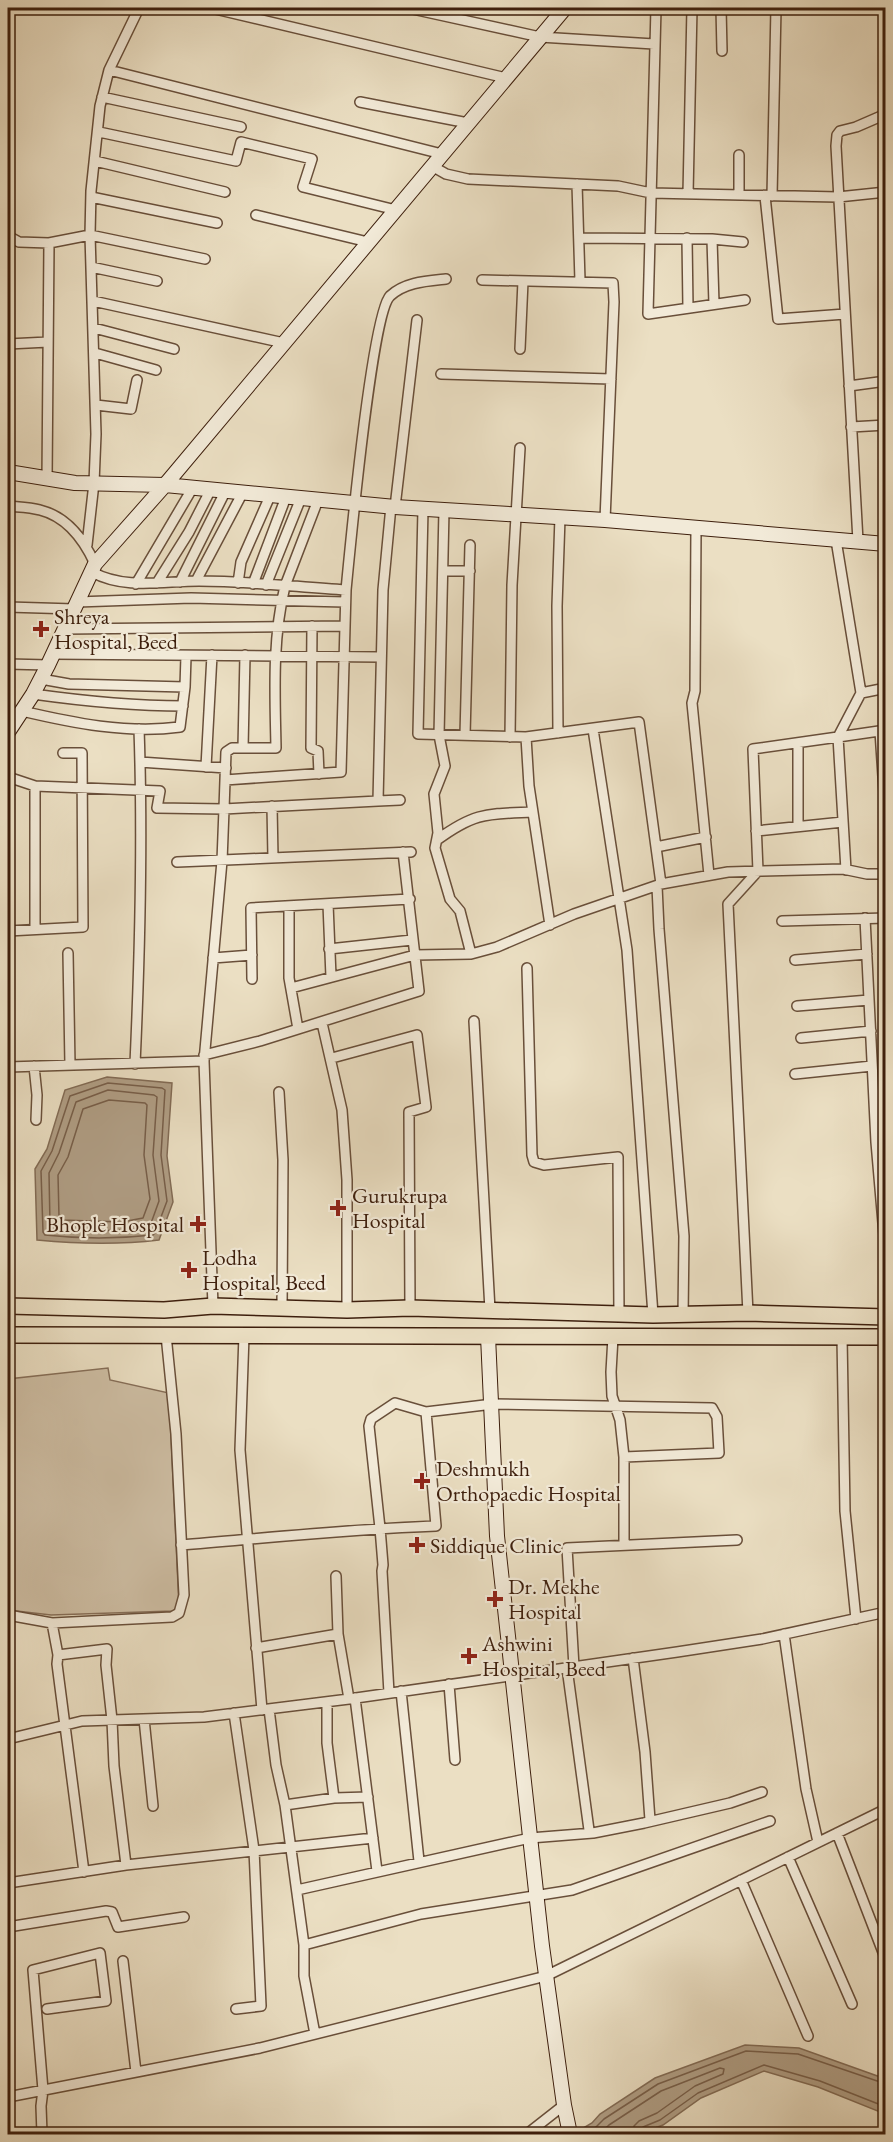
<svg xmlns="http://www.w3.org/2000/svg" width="893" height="2142" font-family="'EB Garamond',serif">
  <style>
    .green { fill: #cebea4; stroke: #866e58; stroke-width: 1.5 }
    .water { fill: #b09e85; stroke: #826b55; stroke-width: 1.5 }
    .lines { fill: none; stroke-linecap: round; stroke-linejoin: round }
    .shore { stroke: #775e49; stroke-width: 1.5 }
    .street-casing { stroke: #694f3a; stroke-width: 12 }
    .secondary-casing { stroke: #3e1f0d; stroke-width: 16 }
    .primary-casing { stroke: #3e1f0d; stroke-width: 18 }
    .street { stroke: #f2ead8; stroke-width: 9 }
    .secondary { stroke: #f2ead8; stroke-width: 14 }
    .primary { stroke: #ebdfc3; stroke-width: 15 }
    .poi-dot { fill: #8f2418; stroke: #f2ead8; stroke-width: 2 }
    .labels { text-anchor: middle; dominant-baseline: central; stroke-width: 4.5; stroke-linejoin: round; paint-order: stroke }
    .poi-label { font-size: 22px; fill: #3e1f0d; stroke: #f2ead8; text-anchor: start }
  </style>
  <rect width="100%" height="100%" fill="#ebdfc3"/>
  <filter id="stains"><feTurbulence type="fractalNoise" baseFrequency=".00333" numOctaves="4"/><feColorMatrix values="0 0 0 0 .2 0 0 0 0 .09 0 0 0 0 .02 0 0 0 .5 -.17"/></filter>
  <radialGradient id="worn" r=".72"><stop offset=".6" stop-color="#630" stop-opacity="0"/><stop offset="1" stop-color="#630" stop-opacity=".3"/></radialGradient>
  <path class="green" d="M108 1368 110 1380 169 1393 179 1606 173 1611 51 1615 8 1610V1379Z"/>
  <path class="water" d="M107 1077 172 1083 167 1156 173 1202 159 1240C118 1245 79 1244 37 1240L35 1169 47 1149 65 1090Z
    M745 2045 799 2048 883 2078 885 2080V2114L818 2087 764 2071 701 2098 663 2125 639 2134H573L592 2123 600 2114 655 2078Z"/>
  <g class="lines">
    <path class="shore" d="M108 1083 162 1088 165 1090 161 1155 167 1201 155 1233 153 1235C117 1239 81 1239 45 1235L43 1232 41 1171 52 1151 70 1096Z
      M108 1090 154 1095 157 1097 153 1155 159 1201 150 1226 148 1228C116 1231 84 1232 52 1228L50 1225 49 1173 59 1153 76 1102Z
      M109 1100 145 1103 147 1105 144 1155 150 1199 143 1218 122 1222 61 1220 59 1217 58 1175 68 1157 83 1109Z
      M585 2134 596 2127 604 2119 658 2084 746 2051 798 2054 886 2084
      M599 2134 609 2125 661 2091 720 2068 724 2069 723 2074 695 2086 657 2113 639 2121 634 2126 633 2134
      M640 2134 643 2127 660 2120 698 2093 764 2065 820 2081 886 2107"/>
    <g class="street-casing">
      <path id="street" d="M211 8 506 78
        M408 8 540 37 654 44
        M656 8 648 314 745 300
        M721 8 722 51
        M109 70 442 154
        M102 97 241 127
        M360 102 468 123
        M99 132 236 161 241 142 312 159 303 187 396 210
        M739 155V195
        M95 161 225 192
        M432 166 446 174 468 179 618 186 651 193 838 197 886 192
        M577 184 580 281
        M688 194 692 8
        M765 196 778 319 845 314
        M772 196 776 8
        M91 197 217 223
        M256 215 368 242
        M8 236 19 242 49 243 90 235 205 259
        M579 238 712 239 714 304
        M687 238 688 308
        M712 239 743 242
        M91 267 157 281
        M482 280 613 283 614 302 605 520
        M93 301 284 343
        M94 328 174 349
        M8 344 48 342
        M520 349 523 281
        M95 353 156 370
        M441 374 611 379
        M849 386 886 381
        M96 405 131 409 137 380
        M851 427 886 425
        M47 480 49 243
        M318 500 285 586C272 640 275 694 276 748H232L226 752 224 809 378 801 383 590 391 506
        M8 506C18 507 30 507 40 510 68 517 84 540 95 564
        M395 507 417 320
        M423 509 418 734 526 737 639 722 661 884
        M444 510 439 735 445 766 434 794 438 833 435 848 450 899 460 911 471 954
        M696 528 695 691 692 703 709 875
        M858 541 836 146 837 135 840 131 856 127 886 114
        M87 545 94 483 96 434 90 235 91 191 100 106 109 70 139 8
        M443 571H470
        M92 572C125 590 163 581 199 581 248 581 297 587 346 590 350 549 372 314 390 296 405 282 427 281 446 279
        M196 581 242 494
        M180 582 225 492
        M157 583 189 532 210 491
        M238 583 241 562 270 496
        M136 584 192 489
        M253 584 286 497
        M266 585 301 498
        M77 602 191 598 345 602
        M8 607 74 609
        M312 626 311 748 318 751 319 774
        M65 629 345 626
        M53 654 380 657
        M8 664 48 665
        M41 679 69 684 185 687 186 656
        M861 693 886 688
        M33 694C83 701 132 706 183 706
        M22 711C73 723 127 734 180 727L185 687
        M593 729 627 950 653 1315
        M880 731 886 822
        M558 733 557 606 560 517
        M465 735 470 545
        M510 737 512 585 520 448
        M526 737 529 786 550 925
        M243 748 245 655
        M140 762 226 768
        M206 767 212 655
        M8 777 35 786 160 791 157 808 224 809 222 861 204 1061
        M225 780 341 772 346 590
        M35 786V929
        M378 801 400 800
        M272 806 273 858
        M798 826V743
        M756 831 843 822
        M437 840C475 812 487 814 532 812
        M656 847 706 837
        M177 862 411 852
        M846 870 838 737 886 730
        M657 886 659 929 684 1236 683 1316
        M328 904 331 977
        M289 906V978L298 1029
        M865 918 876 1142 886 1258
        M782 921 886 918
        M8 931 83 927 82 753H63
        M329 949 412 940
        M68 953 70 1065
        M213 958 252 955
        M795 960 867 954
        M527 968 532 1155 534 1162 544 1165 618 1157 619 1314
        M252 979 251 908 410 899
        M291 988 415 955 471 954 497 947 574 914 661 884 728 872 762 871 843 869 867 874H886
        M797 1006 869 1000
        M474 1021 490 1310
        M322 1023 342 1110 347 1180V1310
        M801 1038 871 1031
        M204 1055 260 1041 419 991 403 852
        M332 1058 417 1035 426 1107 409 1112 410 1308
        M135 1064C140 953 143 841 139 729
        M34 1066 37 1095 36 1120
        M8 1067 204 1061 213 1306
        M795 1074 872 1066
        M279 1092 283 1160 282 1308
        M748 1313 728 904 758 871 753 749 838 737 861 693 836 540
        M244 1335 240 1450 262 1710
        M613 1337 611 1372 612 1396 620 1420 624 1457V1545
        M842 1337 845 1511 856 1619
        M426 1412 493 1404 712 1408 717 1417 719 1453 624 1457
        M181 1545C266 1538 351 1529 436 1526L426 1412 395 1403 371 1419 369 1426 380 1528 383 1565 382 1571 389 1693
        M336 1576 338 1634 349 1699
        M8 1615 52 1623 172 1617 179 1613 184 1595 176 1434 166 1335
        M52 1623 58 1655 57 1664 84 1872
        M784 1634 806 1789 818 1842
        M256 1648 338 1634
        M58 1655 107 1649 106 1665 112 1720 114 1766 126 1865
        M633 1658 645 1752 650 1820
        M574 1667 567 1548 737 1540
        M567 1668 589 1830
        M449 1684 455 1760
        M401 1691 419 1861
        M355 1698 377 1871
        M327 1702V1743L334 1798
        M269 1709 276 1765 285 1805 304 1945
        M234 1713 254 1850 261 2006 236 2009
        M144 1719 153 1806
        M8 1739 82 1721 204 1717 349 1699 677 1652 762 1639 886 1612
        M285 1805 334 1798 368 1797
        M837 1833 886 1960
        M788 1857 852 2004
        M741 1880 808 2036
        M8 1883 126 1865 373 1838
        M297 1890 530 1838 593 1833 644 1823 730 1803 762 1792
        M8 1927 106 1911 112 1912 118 1927 184 1917
        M123 1961 136 2072
        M315 2034 304 1976V1945L421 1914 572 1890 770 1821
        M8 2097 260 2048 546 1976 886 1809
        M42 2134 41 2106 43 2090 33 1970 100 1953 106 2001 47 2009
        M527 2134 564 2105"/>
    </g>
    <g class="secondary-casing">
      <path id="secondary" d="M8 472 75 483 165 485 395 507 605 520 886 544
        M8 732 33 694 48 665 95 564 165 485 565 8
        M488 1336 497 1536 542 1946 564 2105 570 2134"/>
    </g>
    <g class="primary-casing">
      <path id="primary" d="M8 1306 164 1310 213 1306 347 1310 410 1308 653 1315 748 1313 886 1317
        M8 1335 886 1337"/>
    </g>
    <use href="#street" class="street"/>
    <use href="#secondary" class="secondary"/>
    <use href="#primary" class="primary"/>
  </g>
  <g class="poi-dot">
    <path d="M38 620h6v6h6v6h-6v6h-6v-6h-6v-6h6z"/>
    <path d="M335 1199h6v6h6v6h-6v6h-6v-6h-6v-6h6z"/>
    <path d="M195 1215h6v6h6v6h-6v6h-6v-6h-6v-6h6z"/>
    <path d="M186 1261h6v6h6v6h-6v6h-6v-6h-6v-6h6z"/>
    <path d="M419 1472h6v6h6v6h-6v6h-6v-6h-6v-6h6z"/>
    <path d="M414 1536h6v6h6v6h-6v6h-6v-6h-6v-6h6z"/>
    <path d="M492 1590h6v6h6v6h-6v6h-6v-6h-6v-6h6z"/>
    <path d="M466 1647h6v6h6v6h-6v6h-6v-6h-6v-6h6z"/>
  </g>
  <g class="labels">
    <g class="poi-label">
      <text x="54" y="616">Shreya<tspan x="54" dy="25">Hospital, Beed</tspan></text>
      <text x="352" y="1195">Gurukrupa<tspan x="352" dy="25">Hospital</tspan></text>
      <text x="184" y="1224" text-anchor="end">Bhople Hospital</text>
      <text x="202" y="1257">Lodha<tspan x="202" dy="25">Hospital, Beed</tspan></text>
      <text x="436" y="1468">Deshmukh<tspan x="436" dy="25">Orthopaedic Hospital</tspan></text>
      <text x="430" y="1545">Siddique Clinic</text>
      <text x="508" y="1586">Dr. Mekhe<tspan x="508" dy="25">Hospital</tspan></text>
      <text x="482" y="1643">Ashwini<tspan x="482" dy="25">Hospital, Beed</tspan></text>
    </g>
  </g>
  <rect width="893" height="2142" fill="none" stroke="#ebdfc3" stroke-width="30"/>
  <rect x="9" y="9" width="875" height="2124" fill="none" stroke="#3e1f0d" stroke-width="3"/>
  <rect x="15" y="15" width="863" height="2112" fill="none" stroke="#3e1f0d" stroke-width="1.5"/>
  <rect width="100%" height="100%" filter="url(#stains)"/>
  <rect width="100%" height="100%" fill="url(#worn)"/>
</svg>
